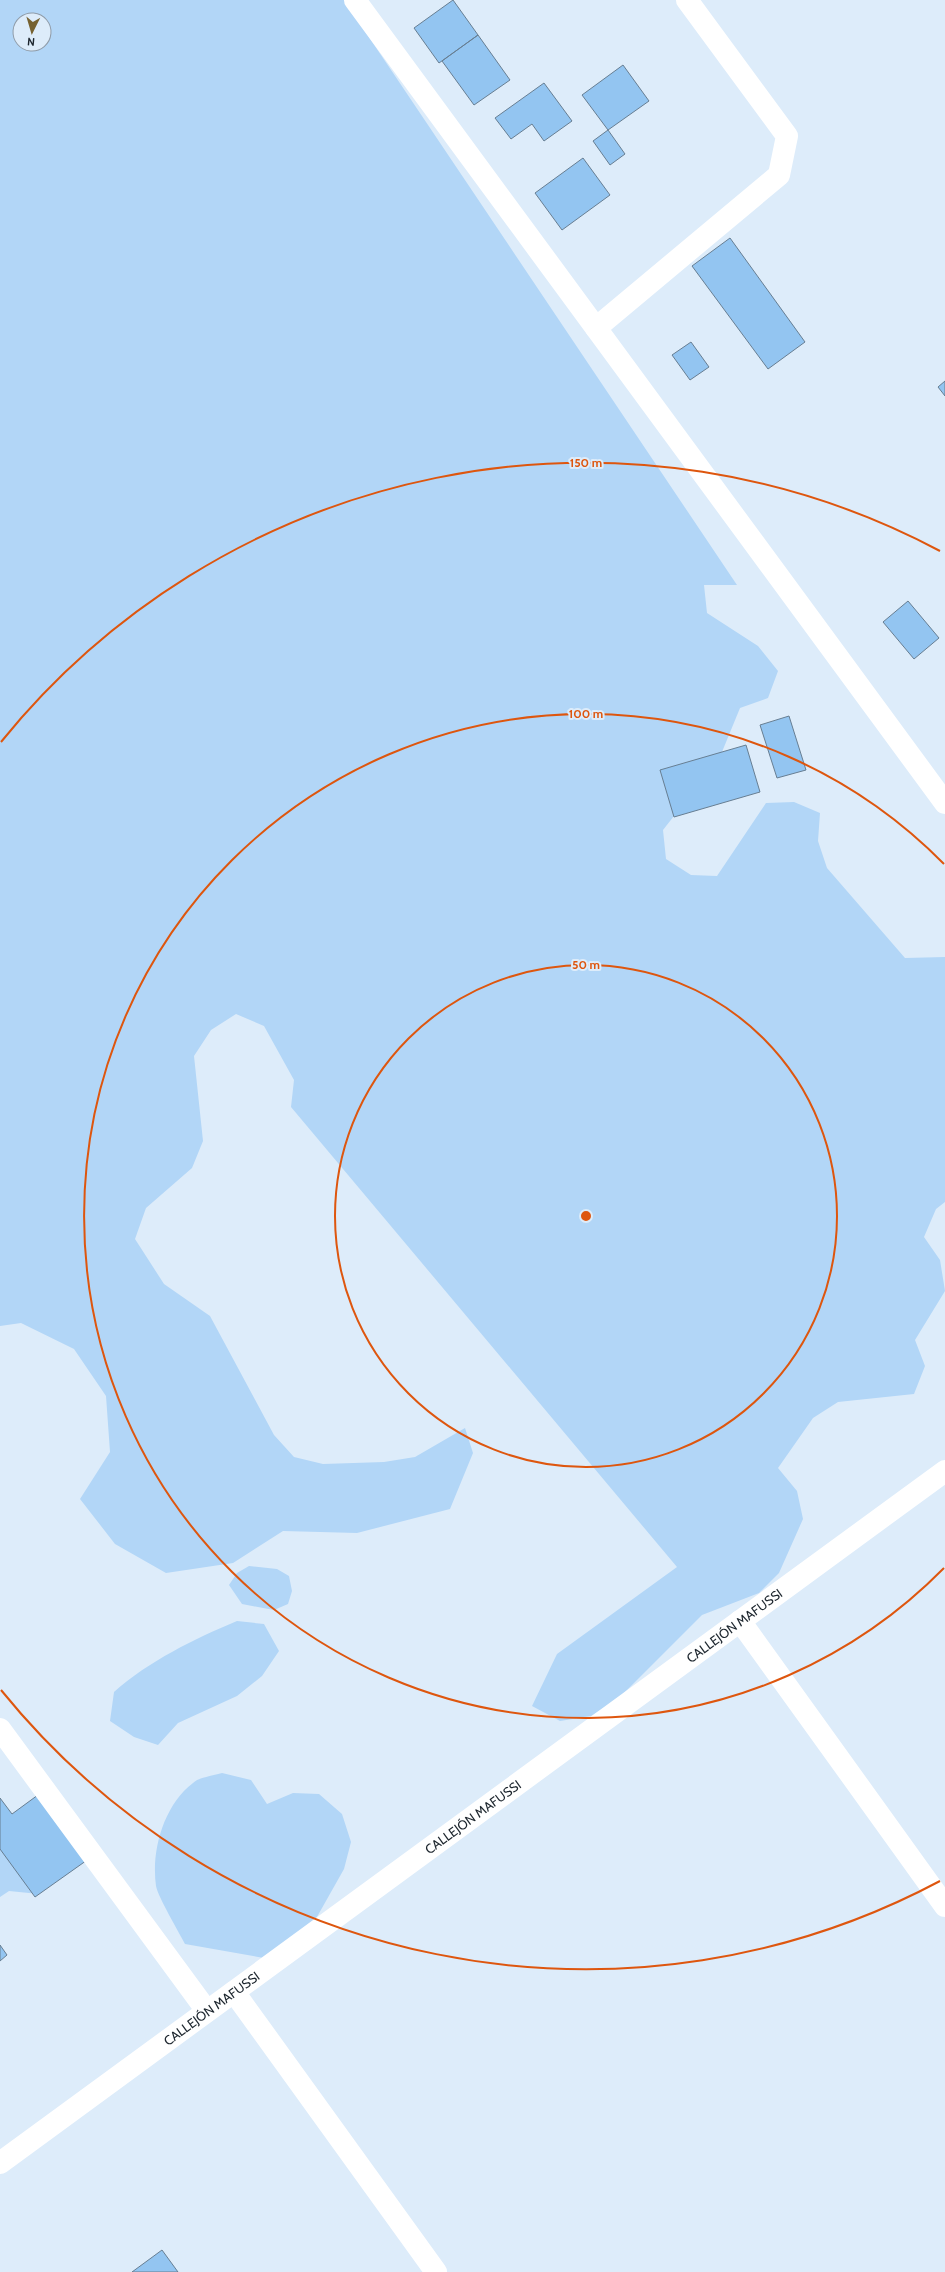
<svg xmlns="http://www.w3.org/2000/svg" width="945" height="2272" font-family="Cabin,sans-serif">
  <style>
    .green { fill: #b2d6f7; fill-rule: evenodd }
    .building { fill: #93c5f1; stroke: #677e92 }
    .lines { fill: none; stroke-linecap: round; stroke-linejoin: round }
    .street { stroke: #fff; stroke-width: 22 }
    .ring { fill: none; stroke: #de560e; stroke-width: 2 }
    .labels { text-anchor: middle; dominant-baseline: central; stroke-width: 4; stroke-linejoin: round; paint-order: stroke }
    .street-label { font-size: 13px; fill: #1c252d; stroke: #ddecfa }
    .centre { fill: #de560e; stroke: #ddecfa; stroke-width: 2 }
    .ring-label { font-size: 12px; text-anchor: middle; font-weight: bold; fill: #de560e; stroke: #ddecfa; stroke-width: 4; stroke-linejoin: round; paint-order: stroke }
  </style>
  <rect width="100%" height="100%" fill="#ddecfa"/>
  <path class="green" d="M0 0H344L737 585H704L707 613 758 646 778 671 768 698 740 708 706 791 681 807 663 830 666 859 691 875 717 876 766 803 794 802 820 813 818 841 827 868 905 958 945 957V1202L936 1209 924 1237 940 1260 945 1291 915 1340 925 1366 914 1394 838 1402 813 1418 778 1468 797 1491 803 1519 779 1573 759 1593 702 1615 619 1698 591 1716 560 1721 532 1706 557 1654 677 1567 291 1107 294 1080 264 1026 236 1014 211 1030 194 1056 203 1141 192 1168 146 1208 135 1239 164 1284 210 1316 274 1435 294 1457 323 1464 384 1462 415 1457 465 1428 473 1453 450 1509 357 1533 283 1531 233 1563 166 1573 115 1544 80 1499 110 1452 106 1396 74 1349 21 1323 0 1326ZM20 20H44V44H20Z
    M249 1566 277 1569 289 1576 292 1591 288 1604 274 1610 242 1604 229 1585 237 1573Z
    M237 1621 264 1624 279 1651 262 1676 237 1696 178 1723 158 1745 134 1737 110 1721 114 1692C149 1661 194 1639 237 1621Z
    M222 1773 251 1780 267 1804 293 1793 319 1794 342 1814 351 1842 344 1869 300 1947 275 1960 185 1944C179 1932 158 1897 156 1886 151 1850 164 1805 193 1783 199 1777 213 1776 222 1773Z
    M0 1817 39 1894 9 1891 0 1897Z"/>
  <path class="building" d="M453 0 478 35 439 63 414 28Z
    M478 35 510 80 474 105 442 61Z
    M623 65 649 101 608 130 582 95Z
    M544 83 572 121 544 141 532 124 511 139 495 118Z
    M608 130 625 154 610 165 593 141Z
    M583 158 610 195 562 230 535 193Z
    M730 238 805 342 768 369 692 266Z
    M691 342 709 367 690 380 672 355Z
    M945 381V396L938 387Z
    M908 601 939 638 914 659 883 622Z
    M789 716 806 770 777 778 760 725Z
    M746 745 760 792 674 817 660 770Z
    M42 1792 90 1858 35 1897 0 1849V1798L12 1814Z
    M0 1945 7 1955 0 1961Z
    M162 2250 178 2272H132Z"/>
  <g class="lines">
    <g class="street">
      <path d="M355 0 945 803"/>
      <path d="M596 328 779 175 787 136 687 0"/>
      <path d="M740 1621 945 1906"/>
      <path d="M0 1729 207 2011"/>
      <path d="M234 1992 436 2272"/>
      <path id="s1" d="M0 2163 945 1471"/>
    </g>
  </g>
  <g class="ring">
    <circle cx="586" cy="1216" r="251"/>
    <path d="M944 1568A502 502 0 1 1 944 864"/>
    <path d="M940 1881A753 753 0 0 1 1 1690M1 742A753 753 0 0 1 940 551"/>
  </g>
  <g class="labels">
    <g class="street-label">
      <text stroke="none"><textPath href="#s1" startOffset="910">CALLEJÓN MAFUSSI</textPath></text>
      <text stroke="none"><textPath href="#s1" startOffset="586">CALLEJÓN MAFUSSI</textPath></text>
      <text stroke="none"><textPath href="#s1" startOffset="262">CALLEJÓN MAFUSSI</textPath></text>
    </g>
  </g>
  <circle cx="586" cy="1216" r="6" class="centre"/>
  <g class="ring-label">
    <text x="586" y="467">150 m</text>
    <text x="586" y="718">100 m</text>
    <text x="586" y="969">50 m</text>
  </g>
  <g transform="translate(32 32) rotate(185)"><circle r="19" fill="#ddecfa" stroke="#909ca8"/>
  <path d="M0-3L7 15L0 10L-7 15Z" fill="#766231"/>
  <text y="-6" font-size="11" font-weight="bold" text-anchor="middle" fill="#1c252d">N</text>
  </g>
</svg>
